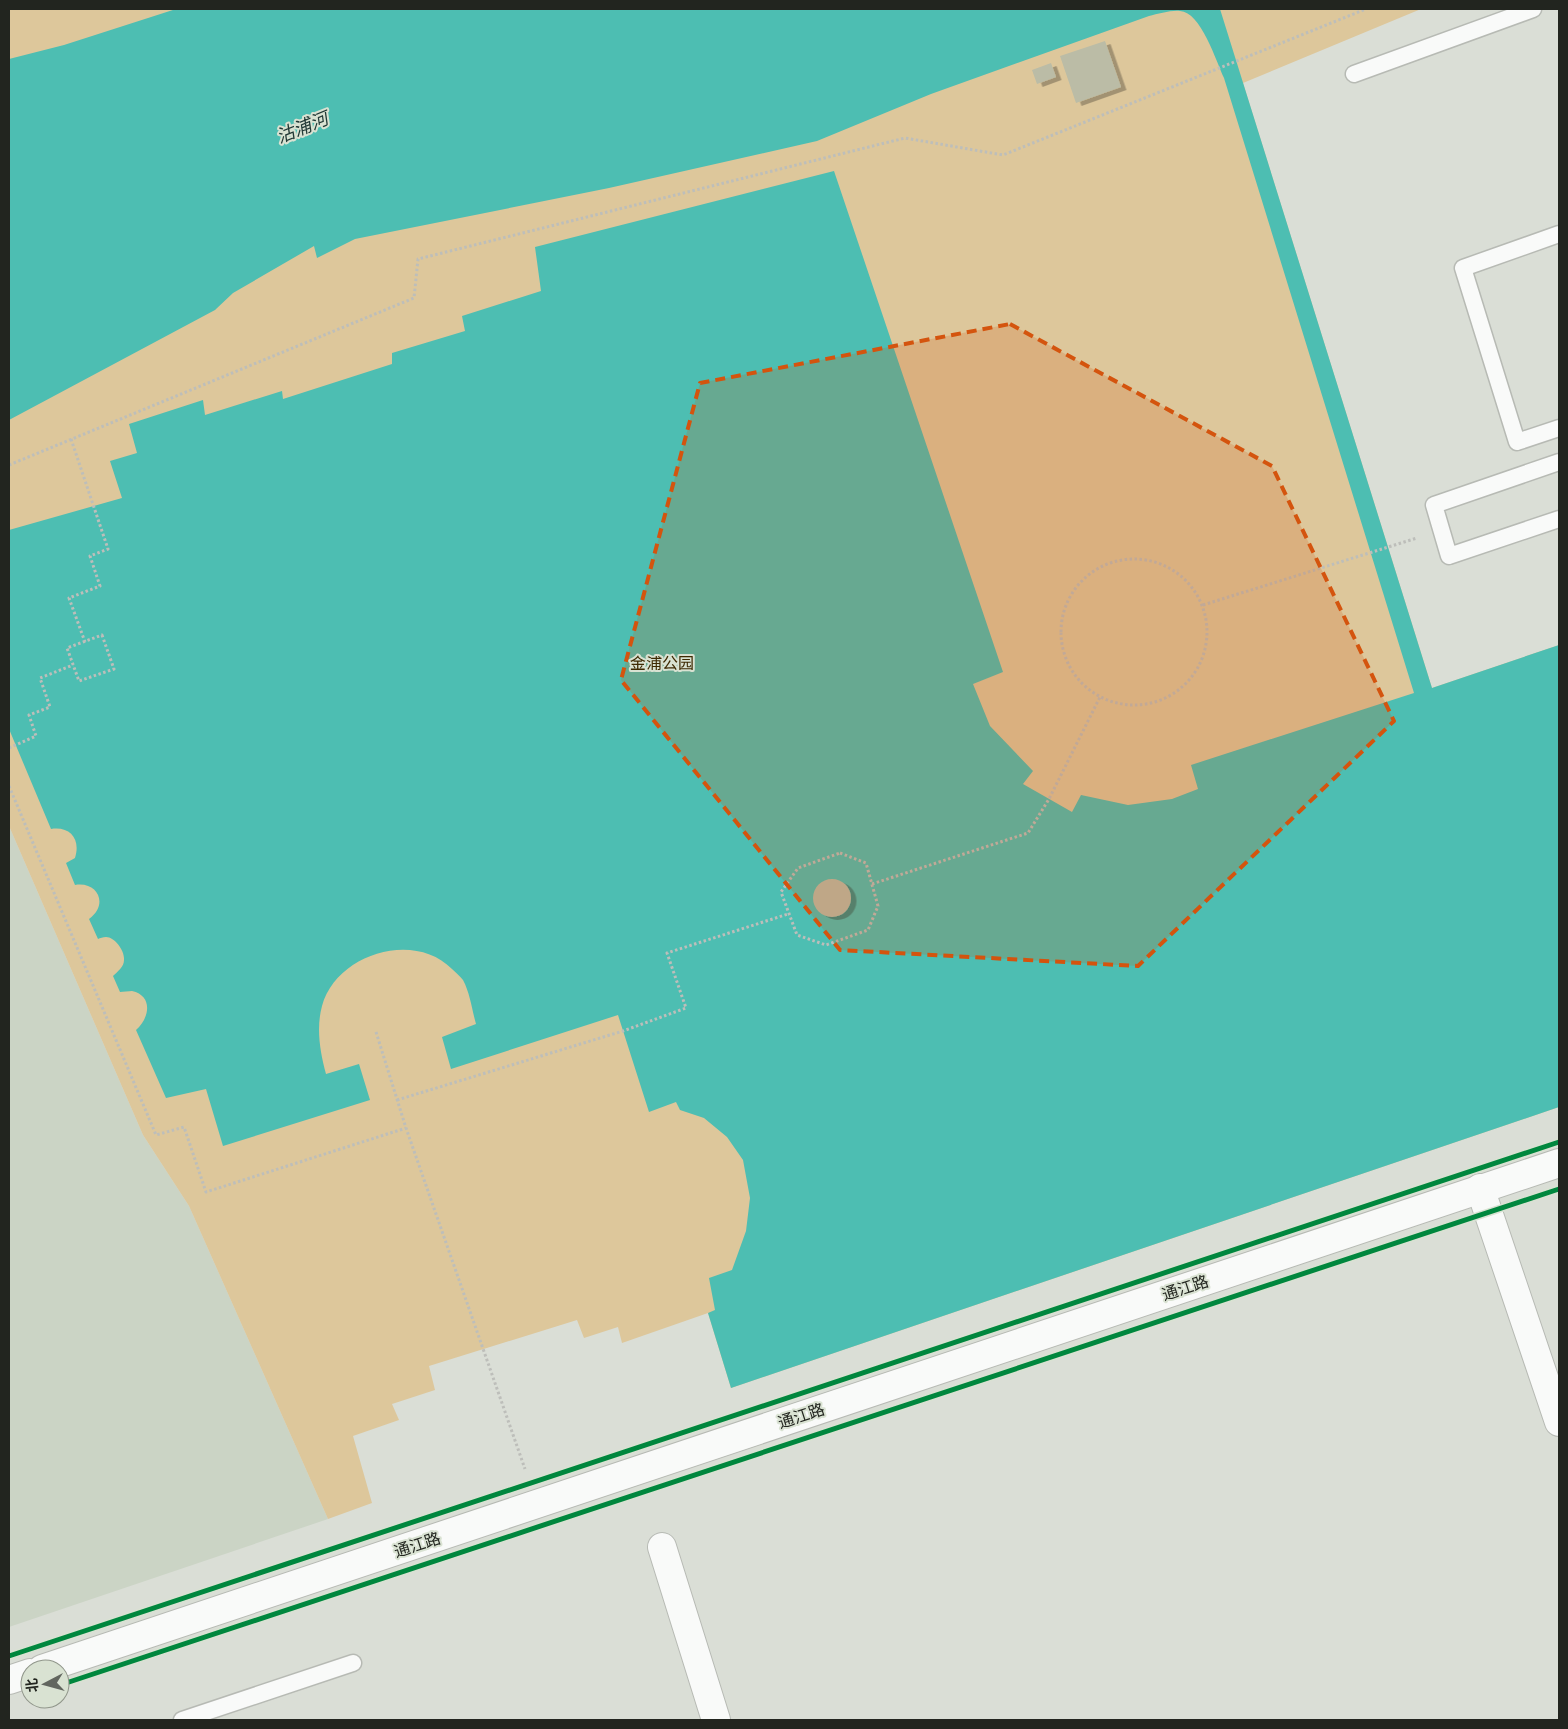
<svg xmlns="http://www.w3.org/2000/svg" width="1568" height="1729" font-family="Lato,'Noto Sans SC',sans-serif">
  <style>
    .built { fill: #cbd4c5 }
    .green { fill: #ddc79b }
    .water { fill: #4dbeb2 }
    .building { fill: #bbbca6; filter: url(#shadow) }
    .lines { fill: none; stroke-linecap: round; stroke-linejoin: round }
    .lane-casing { stroke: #b7bab4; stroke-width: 19 }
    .street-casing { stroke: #b7bab4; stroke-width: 30 }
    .secondary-casing { stroke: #b7bab4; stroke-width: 30 }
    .path { stroke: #bdbeba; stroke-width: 3; stroke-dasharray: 2.5 2.5; stroke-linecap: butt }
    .lane { stroke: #f9faf9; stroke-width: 16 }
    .street { stroke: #f9faf9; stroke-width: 28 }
    .secondary { stroke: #f9faf9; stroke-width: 28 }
    .cycleway-casing { stroke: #d9e2d2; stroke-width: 8 }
    .cycleway { stroke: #00873e; stroke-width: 5 }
    .marked { fill: #d4540e; fill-opacity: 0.2; stroke: #d4540e; stroke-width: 4; stroke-dasharray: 10 6; stroke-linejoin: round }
    .labels { text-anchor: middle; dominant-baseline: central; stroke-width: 4; stroke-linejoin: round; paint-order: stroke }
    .park-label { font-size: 16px; fill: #3d2902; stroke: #d9e2d2 }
    .street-label { font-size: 16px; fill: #22251f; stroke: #d9e2d2 }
    .water-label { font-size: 18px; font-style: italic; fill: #213835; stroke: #d9e2d2 }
  </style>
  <defs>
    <filter id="shadow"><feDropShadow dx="5.5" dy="3" stdDeviation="0" flood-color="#0004"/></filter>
  </defs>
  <rect width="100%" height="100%" fill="#daded6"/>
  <path class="built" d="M9 826 143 1135 189 1206 328 1519 9 1627Z"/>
  <path class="green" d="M9 9H1421L1243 83 1432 688 1559 645V1107L731 1388 708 1313 622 1343 618 1327 584 1338 577 1320 429 1366 435 1390 392 1404 399 1420 353 1436 372 1503 328 1519 189 1206 143 1135 9 826Z"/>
  <path class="water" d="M176 9H1220L1432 688 1559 645V1107L731 1388 708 1313 715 1310 709 1278 732 1270 746 1231 750 1198 743 1160 727 1137 704 1118 680 1110 676 1102 649 1112 618 1015 451 1069 442 1037 476 1024C472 1010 470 993 463 980 460 976 456 973 452 969 414 930 336 954 322 1006 316 1028 320 1052 326 1074L359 1064 370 1100 223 1146 206 1089 166 1098 136 1030C149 1019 154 996 132 991 129 991 123 992 120 992L113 976C118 971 124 967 124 960 125 951 115 937 106 937 103 937 100 938 98 939L89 919C109 905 98 881 75 885L66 863 75 858C81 839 70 826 51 829L9 729V530L122 498 110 461 137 453 129 424 203 400 205 415 282 391 283 399 392 364V353L465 331 462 316 541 291 535 247 834 171 1003 672 973 684 990 726 1033 771 1023 784 1072 812 1081 795 1128 805 1172 799 1198 789 1191 765 1414 693 1224 78C1216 61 1201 12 1180 11 1171 10 1158 14 1149 16L931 94 817 141 609 188 355 239 317 258 314 246 233 293 215 310 9 420V59L64 45Z"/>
  <path class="building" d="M1105 41 1121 87 1076 103 1060 56Z
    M1051 63 1056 77 1037 84 1032 70Z
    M813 898a19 19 0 1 1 38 0a19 19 0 1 1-38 0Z"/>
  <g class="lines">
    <g class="lane-casing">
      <path id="lane" d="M1354 74 1533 9
        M1559 234 1463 268 1517 442 1559 428
        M1559 462 1434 505 1449 556 1559 519
        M182 1720 353 1663"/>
    </g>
    <g class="street-casing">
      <path id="street" d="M1480 1188 1559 1422
        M662 1547 716 1720"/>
    </g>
    <g class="secondary-casing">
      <path id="secondary" d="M42 1669 1559 1163
        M9 1680 30 1673"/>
    </g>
    <path class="path" d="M71 439 108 549 90 556 100 586 69 598 85 642
      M9 465 414 298 418 259 905 138 1003 155 1366 9
      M1061 632a73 73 0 1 1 146 0a73 73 0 1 1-146 0Z
      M1203 605 1417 538
      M102 635 114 669 79 681 67 648Z
      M9 748 36 736 29 715 50 707 40 678 73 665
      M9 786 156 1135 184 1127 206 1192 406 1128
      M840 853 866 863 878 906 868 930 826 945 797 935 781 892 798 868Z
      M872 884 1028 833 1049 799 1100 697
      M376 1032 406 1128 525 1469
      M397 1100 623 1031 686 1008 667 953 788 914"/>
    <use href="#lane" class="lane"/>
    <use href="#street" class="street"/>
    <use href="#secondary" class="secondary"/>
    <g class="cycleway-casing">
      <path id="cycleway" d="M9 1656 1559 1142
        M60 1685 1559 1189"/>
    </g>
    <use href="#cycleway" class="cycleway"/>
  </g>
  <path class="marked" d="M1010 324 1272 466 1394 721 1138 966 840 950 621 680 700 383Z"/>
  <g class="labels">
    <g class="park-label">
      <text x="662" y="662">金浦公园</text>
    </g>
    <g class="street-label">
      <text transform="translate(1185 1287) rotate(-18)">通江路</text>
      <text transform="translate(801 1415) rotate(-18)">通江路</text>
      <text transform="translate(417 1544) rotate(-18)">通江路</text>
    </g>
    <g class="water-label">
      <text transform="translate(302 127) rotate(-22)">沽浦河</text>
    </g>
  </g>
  <rect width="1568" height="1729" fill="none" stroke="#22251f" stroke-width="20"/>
  <g transform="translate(45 1684) rotate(264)"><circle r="24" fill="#d9e2d2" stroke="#90968a"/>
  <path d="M0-4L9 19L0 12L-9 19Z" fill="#62665f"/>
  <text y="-8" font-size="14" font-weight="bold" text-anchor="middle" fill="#22251f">北</text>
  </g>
</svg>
